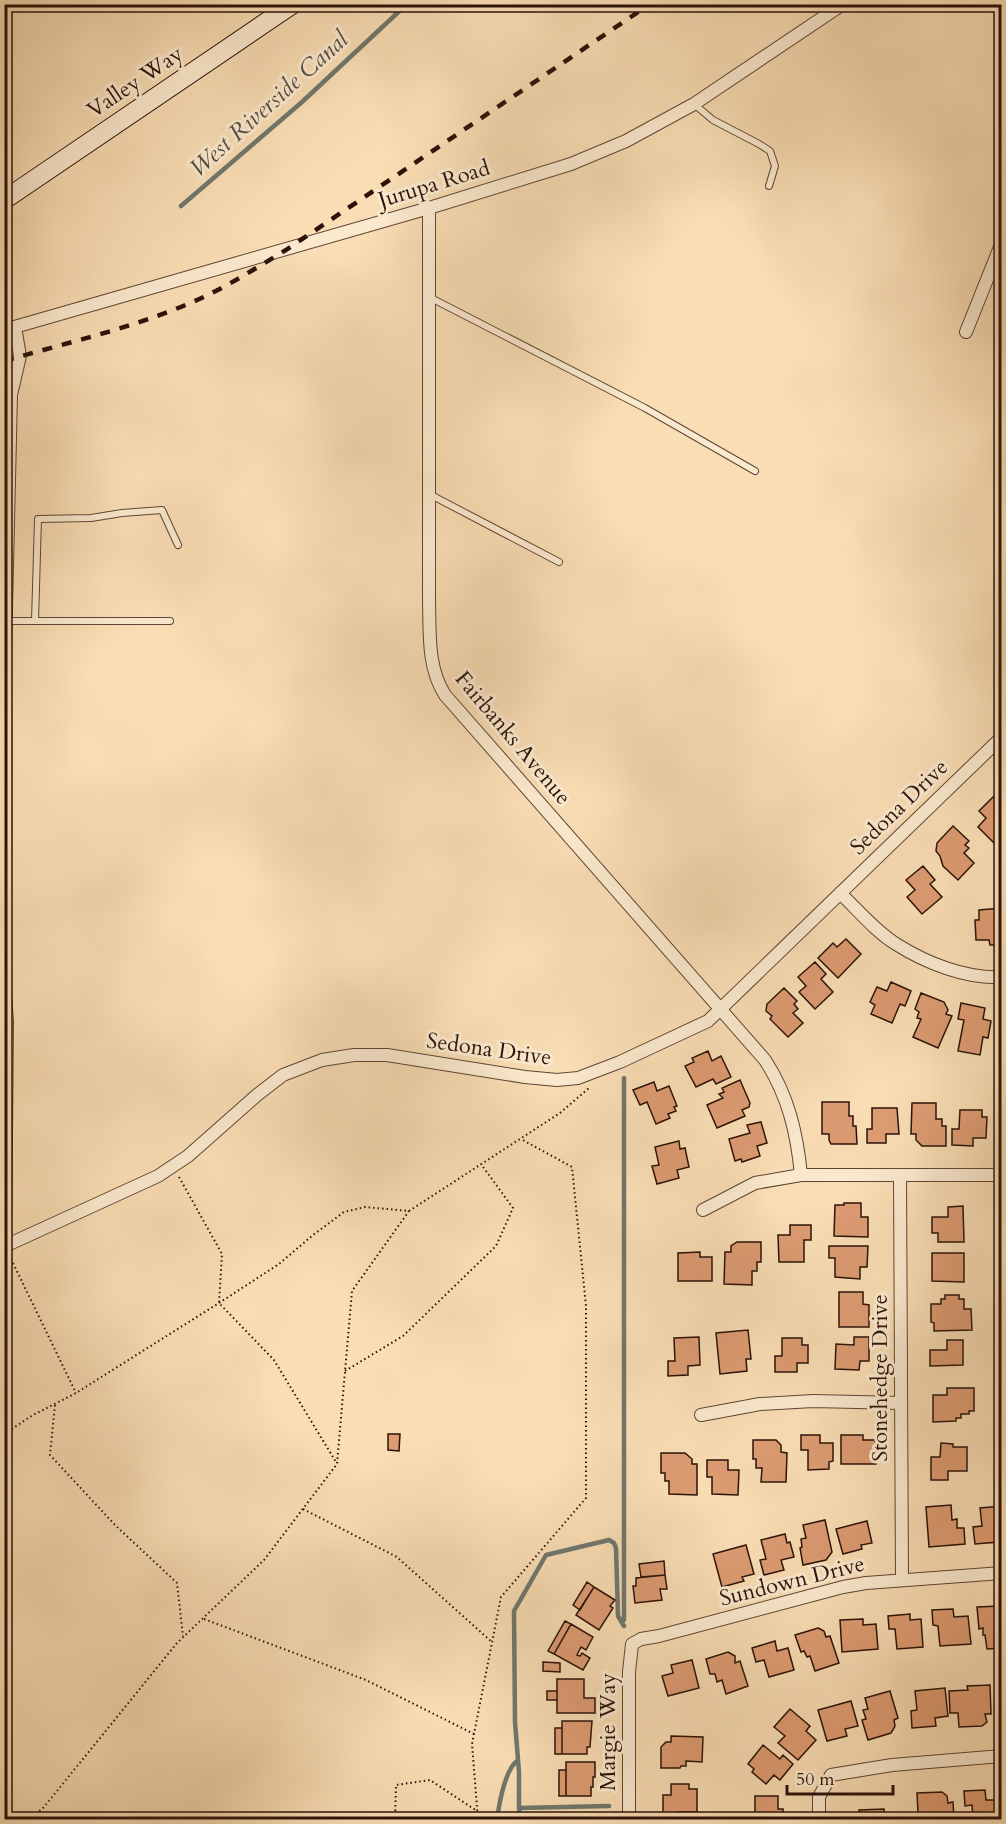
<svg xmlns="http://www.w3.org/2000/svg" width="1006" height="1824" font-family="Cardo,serif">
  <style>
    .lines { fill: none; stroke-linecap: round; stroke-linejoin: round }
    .stream { stroke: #70776d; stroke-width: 4.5 }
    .building { fill: #dd9b72; stroke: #2b1209; stroke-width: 1.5 }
    .lane-casing { stroke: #5e4534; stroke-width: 8 }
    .street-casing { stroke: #5e4534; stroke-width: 14 }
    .secondary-casing { stroke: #2b1209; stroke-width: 20 }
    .path { stroke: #2b1209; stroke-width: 2; stroke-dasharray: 1.5 3; stroke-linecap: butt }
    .lane { stroke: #fbe9ce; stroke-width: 6 }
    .street { stroke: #fbe9ce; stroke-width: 12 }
    .secondary { stroke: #fbe9ce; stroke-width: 18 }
    .rail { stroke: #2b1209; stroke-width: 4.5; stroke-dasharray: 10 10; stroke-linecap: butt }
    .labels { text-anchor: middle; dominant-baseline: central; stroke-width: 6; stroke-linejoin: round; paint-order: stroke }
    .street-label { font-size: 22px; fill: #2b1209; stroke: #fbe9ce }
    .water-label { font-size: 24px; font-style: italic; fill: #534d43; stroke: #fbe9ce }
  </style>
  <rect width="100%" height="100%" fill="#f9ddb4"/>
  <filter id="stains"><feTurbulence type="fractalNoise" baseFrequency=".00333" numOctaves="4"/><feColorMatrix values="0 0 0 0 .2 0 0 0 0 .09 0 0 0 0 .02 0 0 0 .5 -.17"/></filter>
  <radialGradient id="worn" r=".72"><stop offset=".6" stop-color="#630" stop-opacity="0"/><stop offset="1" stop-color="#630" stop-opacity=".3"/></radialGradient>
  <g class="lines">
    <path class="stream" d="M181 206 302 102 407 4
      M624 1078V1620
      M609 1806 519 1808V1772L515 1722 514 1611 546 1555 609 1540 614 1543 616 1548 618 1616 624 1626
      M519 1808 520 1820
      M497 1820C499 1804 505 1769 518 1760"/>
  </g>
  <path class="building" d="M995 795 1002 802V836L994 843 978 827 986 818 979 811Z
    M953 826 969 841 965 845 969 848 964 853 974 863 958 880 943 866 940 856 936 851 937 843Z
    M923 866 935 880 930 884 942 897 922 914 907 897 915 890 906 880Z
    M1002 908V945H990L989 940H976L975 920H979V910Z
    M846 939 861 954 838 978 818 958 833 943 837 947Z
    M815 962 826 974 821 979 833 992 815 1009 799 992 806 986 798 977Z
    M891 982 911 991 905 1006 900 1004 892 1023 871 1014 875 1005 870 1002 877 987 887 991Z
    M784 988 797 1001 794 1004 798 1009 793 1013 803 1023 788 1037 770 1019 772 1016 766 1011 767 1004Z
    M921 993 944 1002 948 1010 946 1014 952 1016 938 1048 913 1037 921 1019 917 1018 919 1012 915 1009Z
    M961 1003 985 1008 983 1019 991 1021 988 1038 983 1037 980 1055 958 1051 964 1020 958 1019Z
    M1002 1009V1042H996V1027H1000Z
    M708 1051 712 1061 721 1056 731 1077 716 1084 713 1079 696 1087 685 1066 694 1062 692 1058Z
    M740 1080 750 1103 749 1107 742 1110 745 1116 717 1128 707 1105 723 1098 719 1094 724 1092 722 1088Z
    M654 1082 657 1091 669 1086 677 1106 674 1107 676 1111 668 1114 670 1118 656 1124 647 1102 640 1105 633 1090Z
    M822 1102H849V1116H853V1126H856L857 1144H831L829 1140V1134H822Z
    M912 1103H936V1119H942V1126H946V1146H922L916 1140V1134H911Z
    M872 1108H897L899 1134H886V1143H867V1129H872Z
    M960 1110H982V1117H987L986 1138H973V1146L952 1145V1129H959Z
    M761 1122 767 1143 757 1146 760 1156 742 1162 741 1159 735 1161 729 1139 750 1133 747 1125Z
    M679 1141 680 1149 685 1148 689 1167 677 1170 679 1178 657 1184 652 1166 659 1165 655 1147Z
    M844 1203H861V1217H868V1237L834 1236 835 1205H844Z
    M963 1206 964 1242H938V1233H932V1217H948V1207Z
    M790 1225H811V1240H804V1262H779L778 1235H790Z
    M737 1242H761V1262H757V1271H752V1285L724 1284 725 1252H731V1246Z
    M829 1246H868L867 1267H860V1279L835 1277V1258H829Z
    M700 1252V1257H712V1281H678V1253Z
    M932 1253H964V1282L932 1281Z
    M839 1292H863V1304L869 1305V1327H839Z
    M945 1295H959V1299H964V1309H971L972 1330 934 1331V1323L931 1322V1304H941V1299H945Z
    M748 1330 751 1359H746L747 1371 720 1374 716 1333Z
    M699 1337 700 1365 688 1366V1375L668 1376V1361H675L674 1338Z
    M854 1337H869V1361H860L859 1370 835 1369 836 1344 854 1345Z
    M782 1338H802V1345H808V1363H797V1372H775V1356H782Z
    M947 1340H963V1365L930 1366V1350H947Z
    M947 1388H974V1411H969V1414H961V1418H956V1421L933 1422V1395H947Z
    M388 1434H400L399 1451 388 1450Z
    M801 1435H820V1443H833V1461L829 1462V1469L808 1470V1450H801Z
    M841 1435H863V1440H875L876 1464H841Z
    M753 1440H776L781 1445V1452L787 1453 786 1482H761L762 1468H756V1459H753Z
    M941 1443 953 1444V1447H967V1471H948V1480H931V1457H940Z
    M661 1453H685L692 1459V1464H697V1495L669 1494V1481H665V1473H661Z
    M707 1460H728V1470H739L738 1495 712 1494V1477H707Z
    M951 1505 952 1520 957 1519V1528H964L965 1544 929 1547 926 1507Z
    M1002 1506V1532H998L999 1542 975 1544 973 1527 982 1526 980 1508Z
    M825 1520 832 1552 826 1560 803 1565 800 1548 802 1547 801 1539 806 1538 803 1525Z
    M867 1521 872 1543 861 1545 862 1549 843 1554 836 1529Z
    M785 1534 787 1543 790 1542 794 1557 781 1560 784 1570 764 1575 760 1560 766 1559 761 1540Z
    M746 1545 754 1574 742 1577 744 1581 722 1587 713 1554Z
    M664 1561 665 1575 641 1577 639 1564Z
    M665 1575 667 1589H660L662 1600 635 1603 633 1586H636V1578Z
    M587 1582 594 1587 580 1610 573 1605Z
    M594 1587 615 1600 610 1606 613 1608 599 1630 576 1615Z
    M1000 1606 1002 1648 987 1649 985 1635H983V1628L979 1629 977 1607Z
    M953 1609 954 1617 968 1616 971 1644 940 1646 938 1626 933 1625 932 1610Z
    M910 1614V1620L921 1619 923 1647 897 1649 895 1629H889L888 1616Z
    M863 1619V1625L876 1624 878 1649 842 1652 840 1620Z
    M565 1621 571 1624 554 1654 548 1651Z
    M571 1624 593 1637 586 1650 581 1647 577 1655 580 1656 582 1653 590 1658 583 1670 554 1654Z
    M818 1628 824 1631 826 1637 830 1636 839 1663 815 1671 810 1656 807 1657 804 1651 801 1652 795 1635Z
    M775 1641 777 1651 788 1648 794 1670 769 1677 764 1660 756 1662 752 1648Z
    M728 1652 735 1656V1663L740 1661 748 1686 726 1694 722 1680 717 1682 715 1674H710L706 1659Z
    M692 1660 699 1688 668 1696 662 1676 673 1673 671 1665Z
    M543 1662 560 1663V1672L543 1671Z
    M557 1679H584V1698H595V1713H557Z
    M990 1685 991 1714H985L987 1722 982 1726 959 1727 958 1713H950L949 1691 968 1690 967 1686Z
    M945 1688 948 1716 935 1718 936 1726 912 1728 911 1711 917 1710 915 1691Z
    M547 1691H557V1700H547Z
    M890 1691 898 1718 894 1720 895 1726 891 1733 868 1740 862 1720 866 1719 863 1710 868 1709 865 1698Z
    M851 1701 858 1726 845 1729 847 1736 827 1741 818 1710Z
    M790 1709 810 1726 806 1731 816 1740 798 1760 778 1743 785 1736 774 1727Z
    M562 1721H592L590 1747H587V1754H562Z
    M555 1728H562V1754H555Z
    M671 1736 703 1737 702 1762 686 1761V1766H681L680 1768H661V1747L666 1742H671Z
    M763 1745 780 1759 783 1755 793 1764 780 1780 774 1775 766 1784 752 1772 754 1769 748 1764Z
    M566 1762H595V1777H593V1787H591V1796H566Z
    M559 1770H566V1796H559Z
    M671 1784H689V1789H697V1812H678V1817H663V1795H671Z
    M985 1790 986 1800H998L999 1820H973L972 1805 965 1806 964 1791Z
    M942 1792 947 1796 948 1803 953 1802 954 1820H923L922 1813H918L917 1793Z
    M755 1796H778V1809H783V1820H755Z
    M884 1809V1820H860L859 1810Z
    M564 1813H590V1820H564Z"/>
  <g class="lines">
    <g class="lane-casing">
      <path id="lane" d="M694 104 713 120 759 144 770 151 775 166 769 186
        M429 297 645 408 755 471
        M429 494 559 562
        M6 621H170
        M35 621 38 519 91 518 122 513 162 510 178 545"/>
    </g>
    <g class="street-casing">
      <path id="street" d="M429 208V600C430 633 427 667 445 695L765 1060C788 1095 797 1133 801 1175
        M4 330 429 208 571 164 626 141 694 104 843 4
        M966 332 1002 242
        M4 693 11 395 20 356 15 327
        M840 893C858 910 875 931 896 944 926 963 966 979 1002 977
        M4 979 7 1022 5 1246 158 1176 188 1156 257 1095 283 1075 322 1060 354 1055H387L525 1077 557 1080 578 1078 620 1062 708 1021 1002 737
        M900 1175 902 1580
        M703 1210 755 1183 801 1175H1002
        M701 1415 760 1404 813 1401 901 1403
        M629 1820V1672L632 1644 641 1639 659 1636 843 1587 866 1583 1002 1573
        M819 1820V1797L831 1775 892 1765 1002 1756"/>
    </g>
    <g class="secondary-casing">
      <path id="secondary" d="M4 200 293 4"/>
    </g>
    <path class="path" d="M179 1177 222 1254 219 1303 274 1360 336 1462
      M11 1259 76 1393
      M345 1371 403 1336 496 1246 513 1208 481 1164
      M55 1405 50 1455 115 1525 177 1583 183 1636
      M4 1434 33 1415 76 1393 219 1303 279 1264 313 1235 344 1212 365 1207 409 1211 560 1113 589 1088
      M303 1509 397 1557 492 1642
      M204 1619 366 1680 474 1734
      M29 1820 44 1807 177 1643 264 1560 337 1464 352 1291 409 1211
      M395 1820 396 1785 430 1780 477 1811
      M478 1820 472 1744 501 1597 586 1498V1306L572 1167 521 1139"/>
    <use href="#lane" class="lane"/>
    <use href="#street" class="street"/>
    <use href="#secondary" class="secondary"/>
    <path class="rail" d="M4 361C73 341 146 325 210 294 236 281 261 265 286 250L650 4"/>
  </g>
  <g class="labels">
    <g class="street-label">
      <text transform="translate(135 82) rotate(-34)">Valley Way</text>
      <text transform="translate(434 184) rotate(-17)">Jurupa Road</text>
      <text transform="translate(513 738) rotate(50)">Fairbanks Avenue</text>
      <text transform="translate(899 807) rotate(-44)">Sedona Drive</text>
      <text transform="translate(489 1049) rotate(8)">Sedona Drive</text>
      <text transform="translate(880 1378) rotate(-90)">Stonehedge Drive</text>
      <text transform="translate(792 1581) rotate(-14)">Sundown Drive</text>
      <text transform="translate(608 1732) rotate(-90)">Margie Way</text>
    </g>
    <g class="water-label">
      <text transform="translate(269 104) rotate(-42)">West Riverside Canal</text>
    </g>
  </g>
  <rect width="1006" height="1824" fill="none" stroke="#f9ddb4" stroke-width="24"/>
  <rect x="6" y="6" width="994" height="1812" fill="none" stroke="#2b1209" stroke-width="3"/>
  <rect x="12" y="12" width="982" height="1800" fill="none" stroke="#2b1209" stroke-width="1.5"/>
  <path d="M787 1785v9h106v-9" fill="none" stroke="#2b1209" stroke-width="3"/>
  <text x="796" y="1785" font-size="18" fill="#2b1209" stroke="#fbe9ce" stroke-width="4.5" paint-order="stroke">50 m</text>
  <rect width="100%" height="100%" filter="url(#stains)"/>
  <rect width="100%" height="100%" fill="url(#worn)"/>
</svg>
